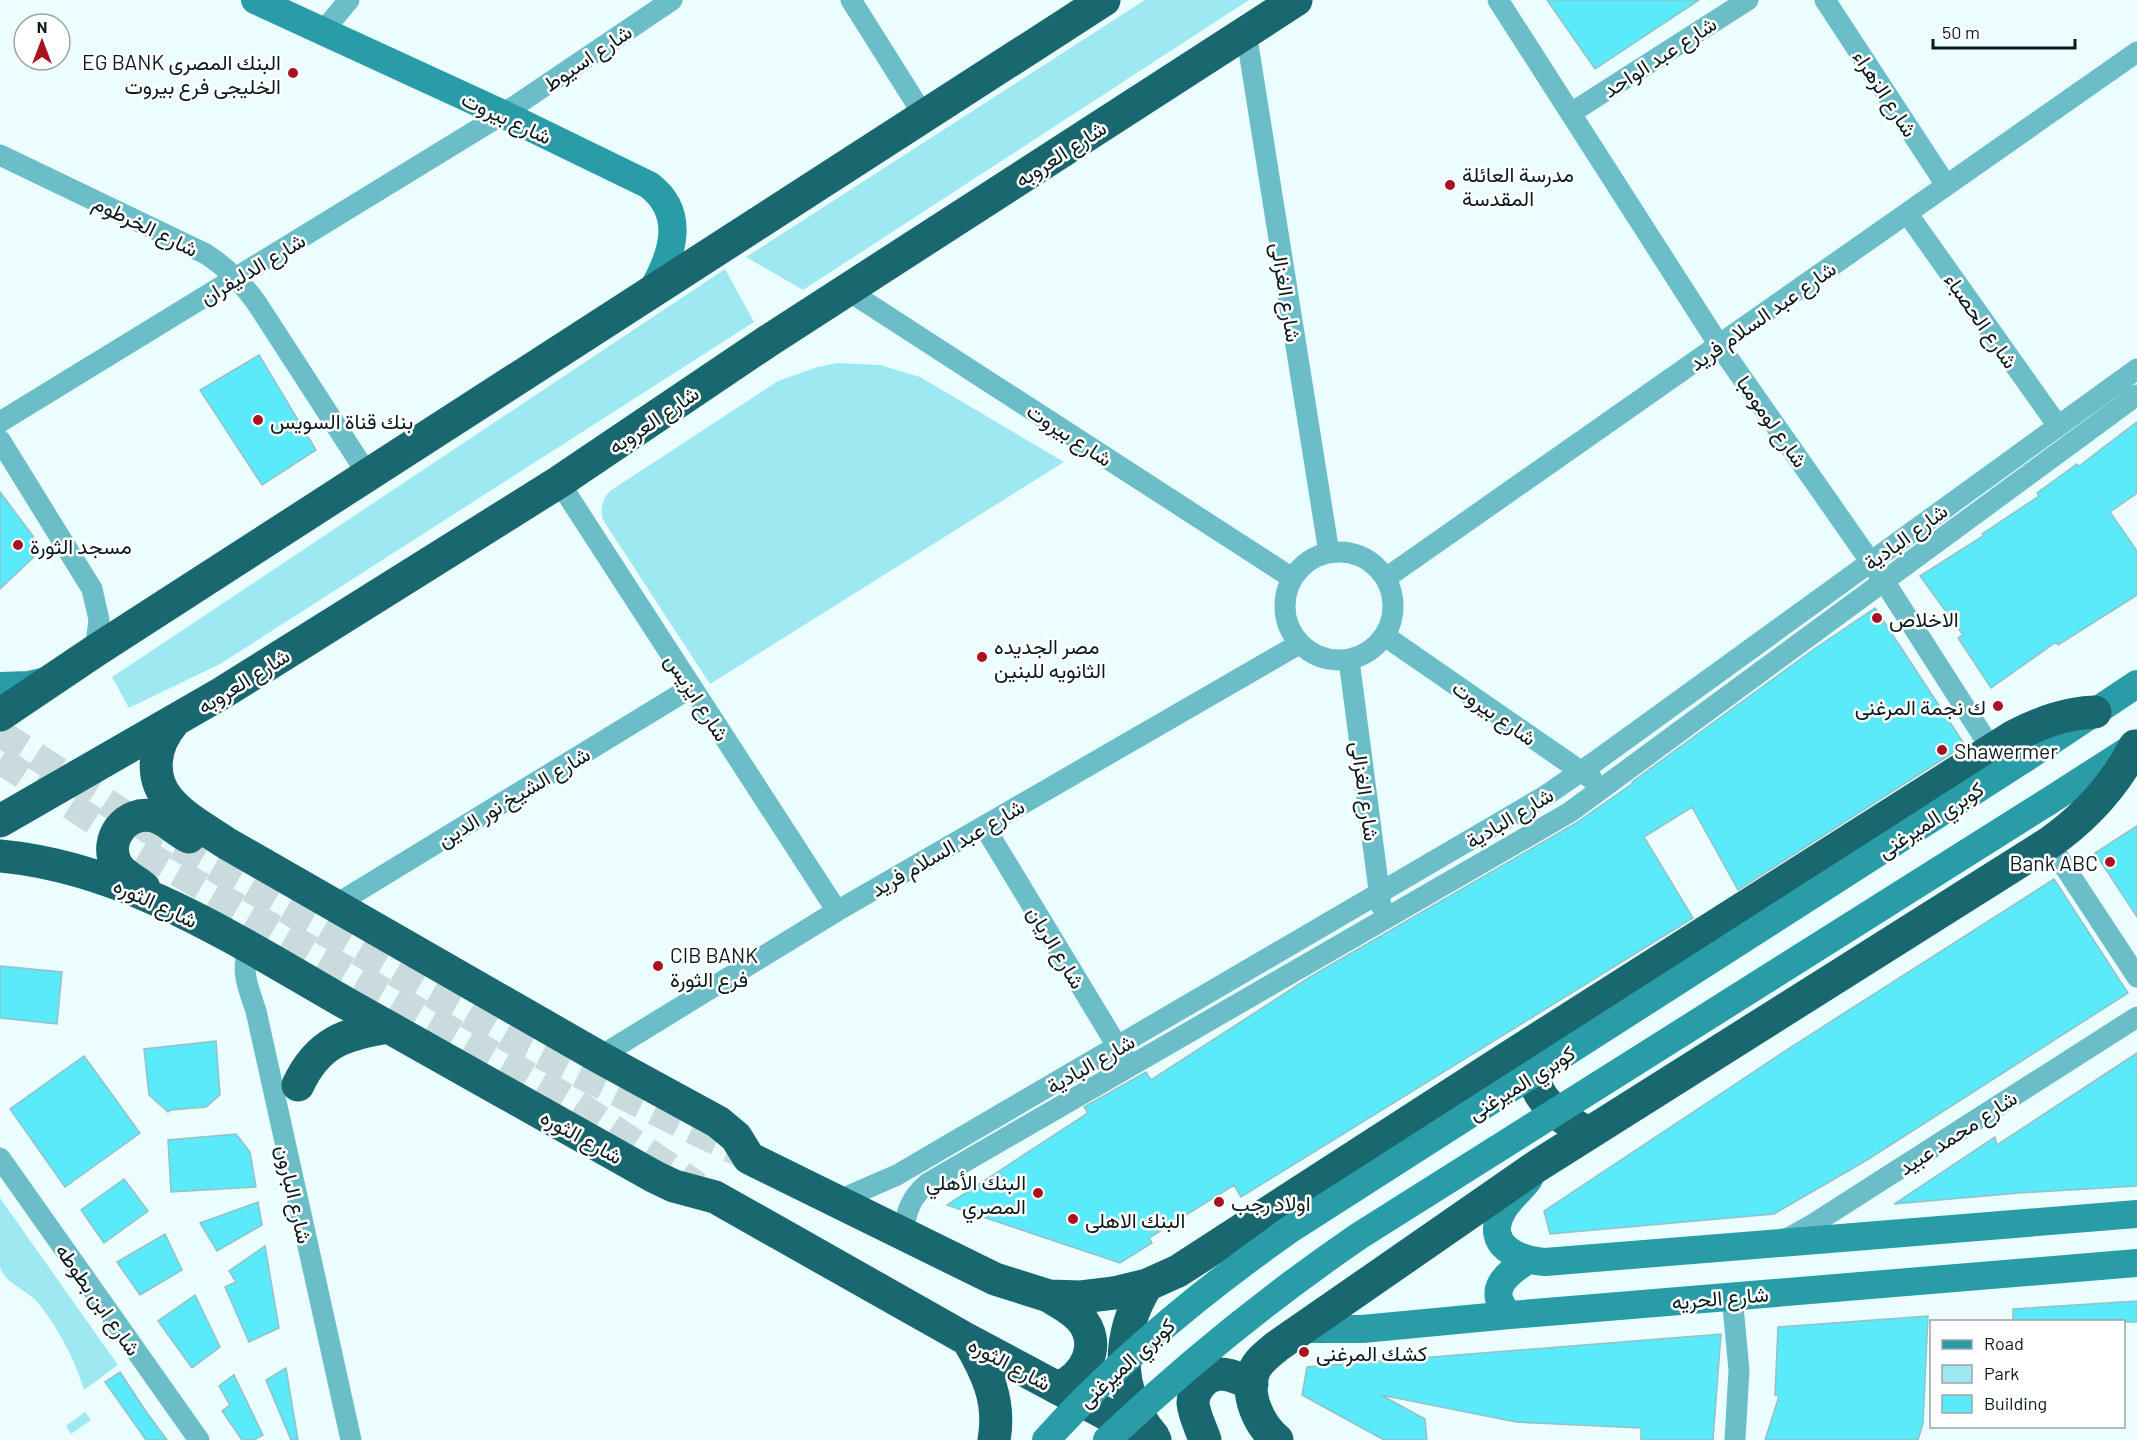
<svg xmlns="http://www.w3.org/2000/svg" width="2137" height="1440" font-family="Barlow,Vazirmatn,sans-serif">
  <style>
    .green { fill: #9ee9f1 }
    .building { fill: #5beaf9; stroke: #94c1c6; stroke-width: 1.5 }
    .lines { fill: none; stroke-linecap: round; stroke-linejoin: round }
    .secondary-tunnel { stroke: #c9dbdd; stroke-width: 28; stroke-dasharray: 28 14; stroke-linecap: butt }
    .street { stroke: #6bbec7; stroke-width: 21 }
    .secondary { stroke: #289ca7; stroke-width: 28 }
    .highway { stroke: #19686f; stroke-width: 33 }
    .secondary-bridge { stroke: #289ca7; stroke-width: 28 }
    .poi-dot { fill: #a91321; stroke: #fff; stroke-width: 2 }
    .labels { text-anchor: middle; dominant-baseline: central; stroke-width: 5; stroke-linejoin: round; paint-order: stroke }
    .street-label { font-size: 21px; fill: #091b1d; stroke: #fff }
    .poi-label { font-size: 21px; fill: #091b1d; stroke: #fff; text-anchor: start }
  </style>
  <rect width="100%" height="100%" fill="#ebfdff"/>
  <path class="green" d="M1145 0H1249L803 290 746 257Z
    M725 269 754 322 220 664 129 708 112 677Z
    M838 363 880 365 920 377 1064 462 710 684 603 520C600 509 602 500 610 491L778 381 817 367Z
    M0 1198 118 1365 84 1390C74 1358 60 1331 39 1304 28 1290 5 1284 0 1267Z
    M85 1412 91 1420 71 1434 66 1426Z"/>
  <path class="building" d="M1547 0H1699L1595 69Z
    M259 355 316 450 262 485 200 390Z
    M2137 422V493L2110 512 2137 551V595L2058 645 2056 642 1991 688 1958 638 1963 635 1920 576 1983 536 1982 534 2039 496 2037 493 2077 464 2079 466Z
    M0 492 33 536 37 554 0 589Z
    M1875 608 1965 745 1738 890 1692 807 1644 837 1693 918 1241 1197 1234 1185 1149 1238 1152 1243 1120 1263 947 1205 1088 1113 1084 1107 1146 1072 1151 1080 1310 977 1576 823 1633 783 1632 782 1814 649Z
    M2137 826V917L2095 853Z
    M2054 879 2128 993 1867 1160 1774 1214 1550 1234 1544 1211 1791 1047Z
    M0 966 62 972 57 1024 0 1018Z
    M216 1041 220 1095 206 1107 171 1110 168 1112 149 1095 144 1049Z
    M2137 1053V1186L2019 1193 1894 1204 1995 1137 1997 1145Z
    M84 1056 140 1133 65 1187 10 1109Z
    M236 1134 250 1152 256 1187 171 1192 168 1140Z
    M124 1179 148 1211 104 1243 81 1210Z
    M258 1202 262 1225 217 1251 200 1223Z
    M165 1234 182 1270 140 1295 117 1262Z
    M265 1246 279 1328 249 1342 225 1287 236 1282 229 1271Z
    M195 1295 220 1347 192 1368 158 1321Z
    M2137 1301V1322H2013V1309Z
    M1928 1316 1923 1423 1918 1440H1765L1779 1396 1775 1395 1778 1327Z
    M1721 1334 1713 1440H1641V1428L1516 1422 1381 1395 1425 1419 1427 1440H1384L1302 1395 1307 1367Z
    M286 1368 298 1440H291L266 1380Z
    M120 1372 147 1413 167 1440H146L115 1396 105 1382Z
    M234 1375 263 1435 254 1440H242L222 1411 230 1405 219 1386Z"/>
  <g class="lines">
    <path class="secondary-tunnel" d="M0 733 154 833 518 1044 748 1157
      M0 760 144 853 573 1101 698 1186"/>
    <path class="street" d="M851 0 924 116
      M1498 0 1719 345 1884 581 1992 750
      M1825 0 1946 185
      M323 31 349 0
      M1246 32 1329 553
      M1571 113 1748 0
      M0 155 206 254C226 267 242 283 256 302L368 475
      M1907 213 2058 426
      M847 290 1292 578
      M0 422 503 114 672 0
      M0 440 92 589 99 620 95 651
      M559 482 837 911
      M1285 606a54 54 0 1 1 108 0a54 54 0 1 1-108 0Z
      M1386 578 2137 52
      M1385 636 1592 779
      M1349 660 1381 906
      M984 826 1125 1059
      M2049 843 2137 977
      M335 905 692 687
      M248 948C241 973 248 987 256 1011L351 1440
      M599 1057 837 911 1299 644
      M0 1158 199 1440
      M840 1202 851 1195 897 1175 1545 796 1596 761 2137 369
      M905 1234C904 1213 911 1197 928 1183L1570 812 2137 395
      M1785 1240 1810 1226 2137 1017
      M1732 1296 1739 1370 1735 1440"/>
    <path class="secondary" d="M255 0 503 114 649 185C687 214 672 257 651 292
      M0 686 29 685 51 680
      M2024 759 2137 684
      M2046 803 2135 746
      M1529 1179C1521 1190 1508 1200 1502 1212 1484 1245 1518 1260 1545 1262L2137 1214
      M1510 1315C1484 1291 1507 1273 1528 1260
      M1303 1329H1362L1510 1315 2137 1263"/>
    <path class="highway" d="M0 715 95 651 1104 0
      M173 723C154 745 149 777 169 800 184 818 207 830 226 843L599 1057 718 1122 736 1137 749 1158 995 1279 1049 1296 1081 1297 1114 1293 1147 1285 1178 1271 1495 1066 2014 736C2040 723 2065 713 2095 712
      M0 821 222 693 559 482 768 341 1296 0
      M0 856C130 868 240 943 351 1006 452 1063 554 1120 655 1177L674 1186 715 1197 968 1340 1155 1440
      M144 888C135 879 122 876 116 864 104 839 126 810 153 816 167 819 176 831 189 837
      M1525 1049C1533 1090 1544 1109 1581 1129
      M298 1085C318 1042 345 1034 388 1027
      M1147 1285C1117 1334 1114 1390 1153 1436
      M1049 1296C1059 1303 1071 1308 1080 1318 1103 1343 1086 1378 1057 1388
      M968 1340C987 1372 1001 1401 994 1440
      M1205 1440C1201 1428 1194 1415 1193 1403 1193 1396 1196 1390 1200 1385 1214 1366 1235 1376 1252 1384
      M1277 1440C1259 1425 1245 1395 1254 1371 1258 1361 1268 1354 1276 1347L1537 1166 2049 843C2086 817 2114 787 2135 746"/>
    <path class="secondary-bridge" d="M1046 1440C1118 1360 1201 1292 1289 1230L2024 759
      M1107 1440C1186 1365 1270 1297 1359 1236L2046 803"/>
  </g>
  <g class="poi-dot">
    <circle cx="293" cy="73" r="6"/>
    <circle cx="1450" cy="185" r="6"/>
    <circle cx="258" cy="420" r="6"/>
    <circle cx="18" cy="545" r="6"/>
    <circle cx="1877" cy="618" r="6"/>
    <circle cx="982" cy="657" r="6"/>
    <circle cx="1998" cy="706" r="6"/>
    <circle cx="1942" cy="750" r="6"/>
    <circle cx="2110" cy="862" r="6"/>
    <circle cx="658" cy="966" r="6"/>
    <circle cx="1038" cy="1193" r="6"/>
    <circle cx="1219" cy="1202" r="6"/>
    <circle cx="1073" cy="1219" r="6"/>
    <circle cx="1304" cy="1352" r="6"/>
  </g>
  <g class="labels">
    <g class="street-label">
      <text transform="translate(1659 56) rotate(-33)">شارع عبد الواحد</text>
      <text transform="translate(587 57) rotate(-34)">شارع اسيوط</text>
      <text transform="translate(1886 93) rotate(57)">شارع الزهراء</text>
      <text transform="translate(507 117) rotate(25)">شارع بيروت</text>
      <text transform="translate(1060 153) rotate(-33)">شارع العروبه</text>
      <text transform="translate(146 225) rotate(26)">شارع الخرطوم</text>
      <text transform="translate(252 268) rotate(-31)">شارع الدليفران</text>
      <text transform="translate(1287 292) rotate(81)">شارع الغزالى</text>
      <text transform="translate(1762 315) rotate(-35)">شارع عبد السلام فريد</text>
      <text transform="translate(1982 320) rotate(55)">شارع الحصباء</text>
      <text transform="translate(653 419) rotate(-34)">شارع العروبه</text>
      <text transform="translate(1773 421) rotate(55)">شارع لومومبا</text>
      <text transform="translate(1070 434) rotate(33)">شارع بيروت</text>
      <text transform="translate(1905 536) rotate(-36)">شارع البادية</text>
      <text transform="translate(243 680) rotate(-32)">شارع العروبه</text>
      <text transform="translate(698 697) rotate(57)">شارع ايزيس</text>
      <text transform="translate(1495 712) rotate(35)">شارع بيروت</text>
      <text transform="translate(1366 791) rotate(82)">شارع الغزالى</text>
      <text transform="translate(513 796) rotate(-31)">شارع الشيخ نور الدين</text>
      <text transform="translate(1509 817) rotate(-31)">شارع البادية</text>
      <text transform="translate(1930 819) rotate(-33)">كوبري الميرغنى</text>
      <text transform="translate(947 847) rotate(-30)">شارع عبد السلام فريد</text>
      <text transform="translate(156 902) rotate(25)">شارع الثوره</text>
      <text transform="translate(1057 947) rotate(59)">شارع الريان</text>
      <text transform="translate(1090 1063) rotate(-30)">شارع البادية</text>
      <text transform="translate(1521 1082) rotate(-32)">كوبري الميرغنى</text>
      <text transform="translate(1957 1132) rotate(-33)">شارع محمد عبيد</text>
      <text transform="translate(582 1136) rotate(29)">شارع الثوره</text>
      <text transform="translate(295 1194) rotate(77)">شارع البارون</text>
      <text transform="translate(1720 1297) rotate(-5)">شارع الحريه</text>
      <text transform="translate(99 1299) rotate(55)">شارع ابن بطوطه</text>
      <text transform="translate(1126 1362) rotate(-42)">كوبري الميرغنى</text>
      <text transform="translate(1010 1363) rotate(28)">شارع الثوره</text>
    </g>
    <g class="poi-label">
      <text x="281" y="61" text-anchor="end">EG BANK البنك المصرى<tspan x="281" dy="24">الخليجى فرع بيروت</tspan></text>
      <text x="1462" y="173">مدرسة العائلة<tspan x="1462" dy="24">المقدسة</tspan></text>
      <text x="270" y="420">بنك قناة السويس</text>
      <text x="30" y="545">مسجد الثورة</text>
      <text x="1889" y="618">الاخلاص</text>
      <text x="994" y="645">مصر الجديده<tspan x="994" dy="24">الثانويه للبنين</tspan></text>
      <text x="1986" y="706" text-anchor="end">ك نجمة المرغنى</text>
      <text x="1954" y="750">Shawermer</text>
      <text x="2098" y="862" text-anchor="end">Bank ABC</text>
      <text x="670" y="954">CIB BANK<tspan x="670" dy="24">فرع الثورة</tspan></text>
      <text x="1026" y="1181" text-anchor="end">البنك الأهلي<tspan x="1026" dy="24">المصري</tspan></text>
      <text x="1231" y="1202">اولاد رجب</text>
      <text x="1085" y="1219">البنك الاهلى</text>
      <text x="1316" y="1352">كشك المرغنى</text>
    </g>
  </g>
  <rect x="1930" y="1320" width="195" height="108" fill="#ffffff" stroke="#9da4a5" stroke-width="1.5"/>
  <rect x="1942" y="1340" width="30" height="9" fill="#289ca7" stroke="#9da4a5" stroke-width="1.5"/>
  <text x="1984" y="1350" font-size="18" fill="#091b1d">Road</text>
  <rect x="1942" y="1365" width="30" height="18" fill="#9ee9f1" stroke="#9da4a5" stroke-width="1.5"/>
  <text x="1984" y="1380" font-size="18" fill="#091b1d">Park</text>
  <rect x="1942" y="1395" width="30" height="18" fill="#5beaf9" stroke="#9da4a5" stroke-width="1.5"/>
  <text x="1984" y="1410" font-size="18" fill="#091b1d">Building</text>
  <g transform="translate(42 42)"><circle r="28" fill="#ffffff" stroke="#9da4a5" stroke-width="1.5"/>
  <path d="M0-4.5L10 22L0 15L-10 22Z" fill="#a91321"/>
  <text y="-9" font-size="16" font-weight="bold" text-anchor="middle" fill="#091b1d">N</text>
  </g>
  <path d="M1933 39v9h142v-9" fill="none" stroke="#091b1d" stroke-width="3"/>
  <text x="1942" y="39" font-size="18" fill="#091b1d" stroke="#ffffff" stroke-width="4.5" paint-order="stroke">50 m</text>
</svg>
